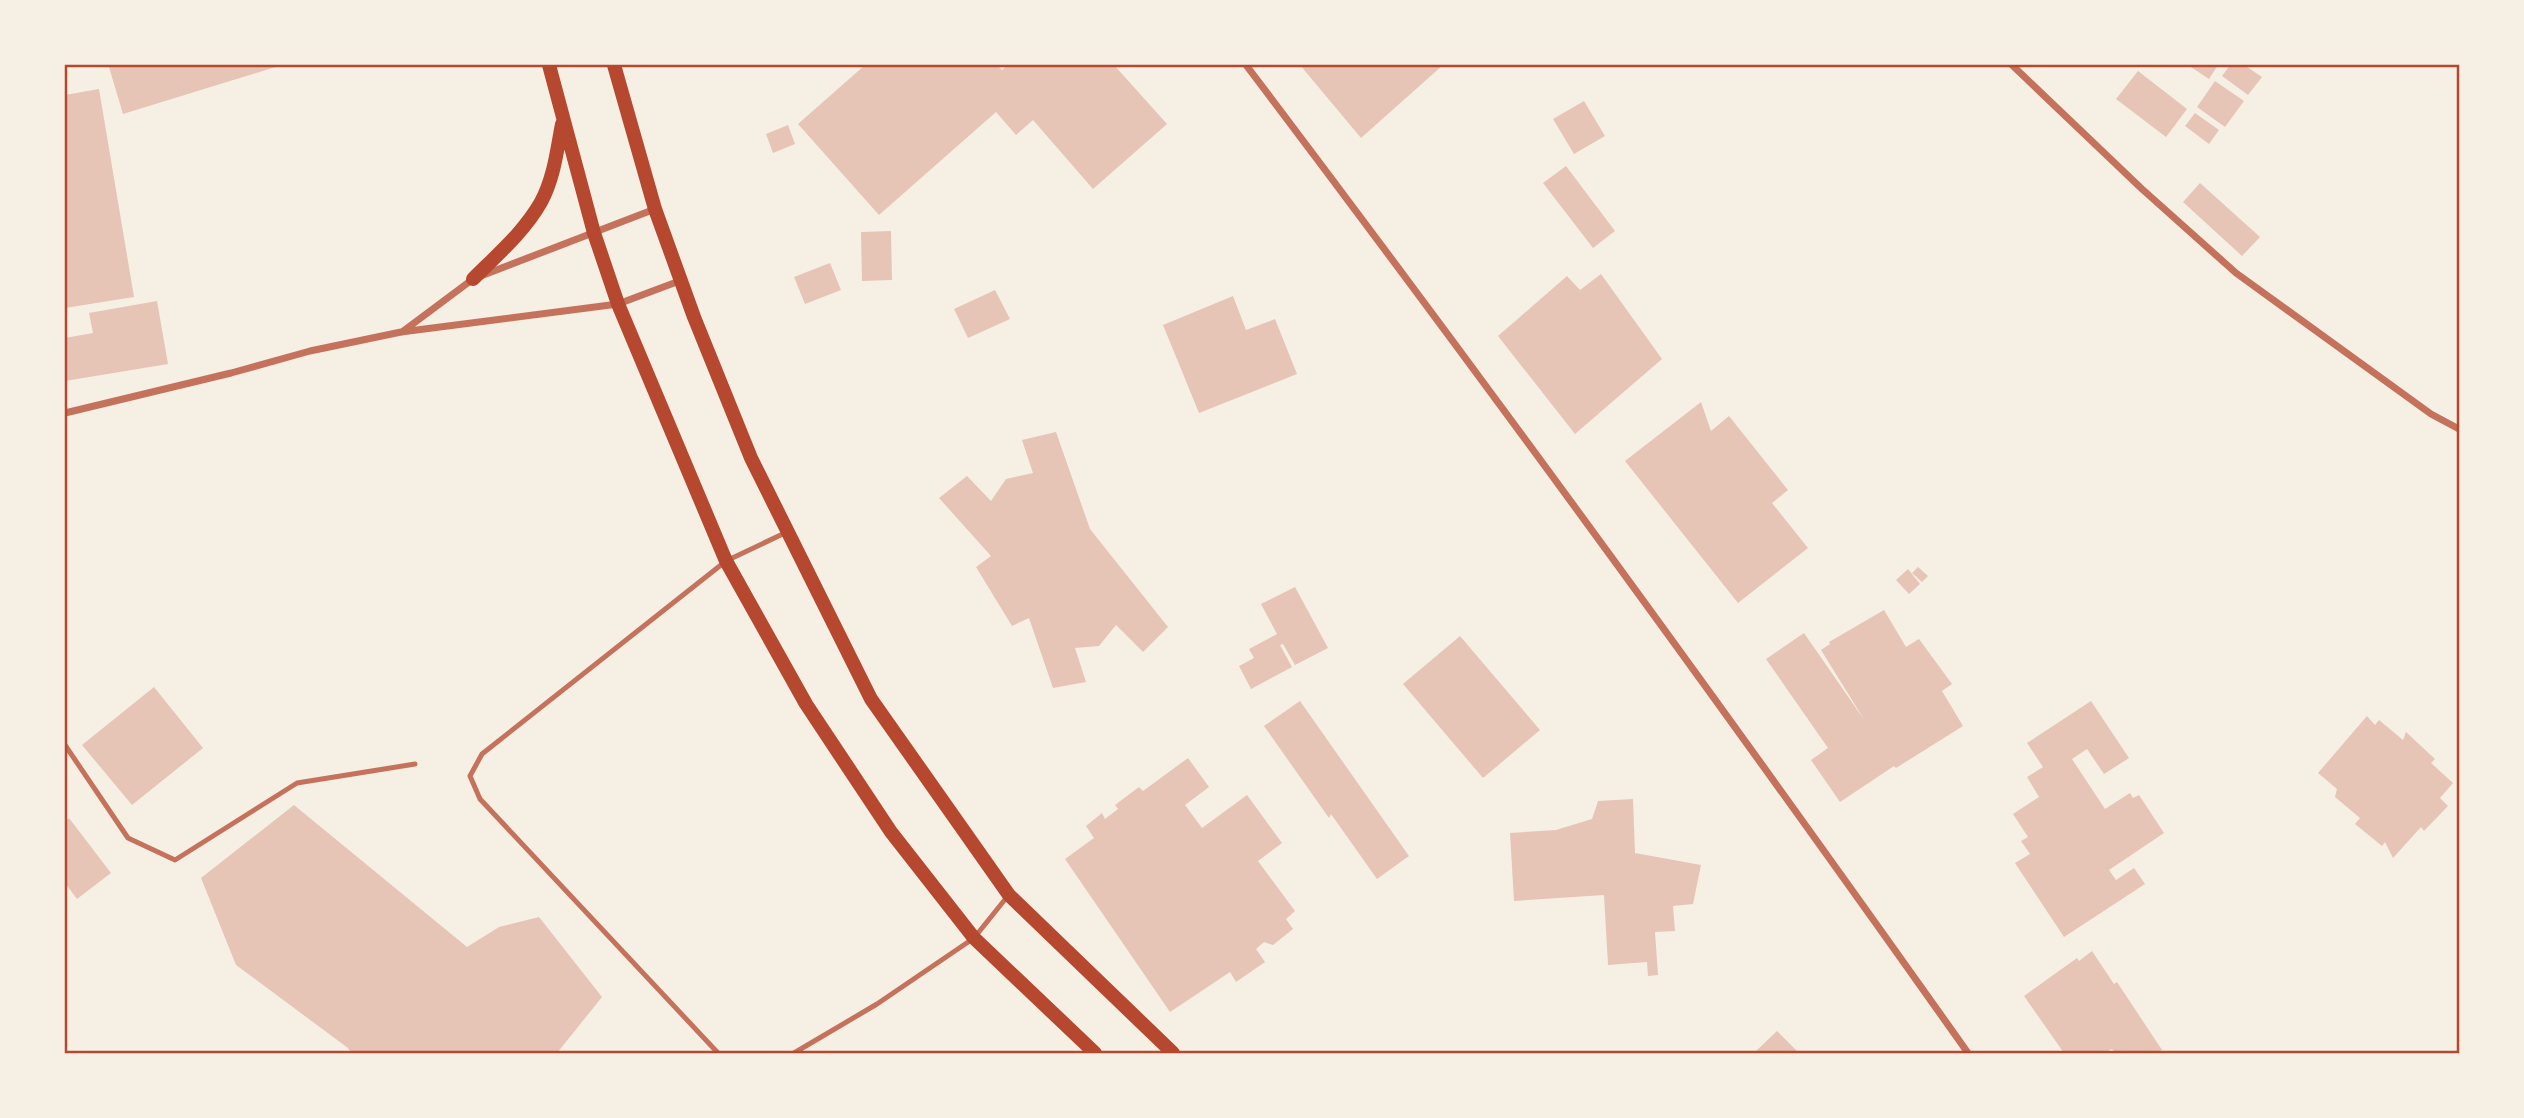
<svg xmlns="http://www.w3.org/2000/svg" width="2524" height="1118" font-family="Figtree,sans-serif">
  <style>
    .building { fill: #e6c5b7 }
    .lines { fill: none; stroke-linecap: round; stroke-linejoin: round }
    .service { stroke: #c5725c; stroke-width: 5 }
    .minor { stroke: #c5725c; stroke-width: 7 }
    .secondary { stroke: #b5482f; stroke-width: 14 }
    .neatline { fill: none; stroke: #b5482f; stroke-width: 2.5 }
  </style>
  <rect width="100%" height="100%" fill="#f6efe4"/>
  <path class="building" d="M117 65H282L123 114 109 67Z
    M865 65H997L1002 70 1008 65H1114L1167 124 1093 189 1033 120 1016 135 996 112 879 215 798 124Z
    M1300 65H1443L1361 138Z
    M2188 65H2218L2209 79Z
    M2230 65H2244L2262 77 2248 95 2222 76Z
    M2138 71 2187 109 2166 137 2116 99Z
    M2215 81 2244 101 2225 127 2197 107Z
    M99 89 134 297 65 308V95Z
    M1584 101 1605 136 1574 154 1553 119Z
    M2195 113 2219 130 2209 144 2185 126Z
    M788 125 795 144 773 153 766 134Z
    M1566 166 1615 231 1593 248 1543 183Z
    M2200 183 2260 237 2242 256 2183 202Z
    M891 231 892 280 862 281 861 232Z
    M830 263 841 290 805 304 794 277Z
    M1601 274 1662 359 1575 434 1498 336 1567 276 1580 290Z
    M995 290 1010 319 968 338 954 309Z
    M1233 296 1246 330 1275 319 1297 374 1199 413 1163 325Z
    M157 301 168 364 65 381V338L93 333 89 313Z
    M1701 402 1711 431 1729 416 1788 490 1772 503 1808 548 1738 603 1625 461Z
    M1056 432 1090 529 1168 627 1143 652 1116 625 1099 646 1075 648 1086 682 1053 688 1029 618 1012 626 976 567 991 556 939 498 967 476 991 501 1006 479 1033 473 1022 440Z
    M1918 567 1928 576 1922 582 1912 573Z
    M1908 569 1920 584 1909 594 1896 580Z
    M1295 587 1328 648 1295 665 1283 644 1280 645 1292 667 1251 689 1239 666 1254 658 1249 649 1277 634 1261 604Z
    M1884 610 1906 647 1919 639 1952 684 1942 691 1963 726 1896 768 1894 766 1840 802 1811 760 1828 748 1766 659 1804 633 1865 721 1821 650 1830 644 1829 642Z
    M1460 636 1540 730 1483 778 1403 684Z
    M154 687 203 748 132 805 82 745Z
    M1300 701 1409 856 1377 879 1331 814 1329 818 1264 726Z
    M2091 701 2129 758 2104 774 2087 749 2072 759 2105 809 2130 793 2133 798 2139 795 2164 833 2109 870 2116 880 2134 868 2145 884 2064 937 2015 863 2030 854 2021 841 2028 837 2013 814 2039 797 2027 777 2043 767 2027 743Z
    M2367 716 2375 725 2379 720 2403 740 2406 732 2435 759 2431 763 2453 783 2440 798 2448 806 2424 831 2421 827 2393 858 2385 842 2382 846 2355 824 2360 818 2335 797 2337 789 2318 773Z
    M1188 758 1209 787 1185 805 1202 828 1247 795 1282 843 1258 861 1295 911 1286 919 1293 929 1273 945 1264 942 1256 949 1265 962 1236 982 1230 972 1170 1012 1065 859 1094 838 1086 826 1102 813 1105 819 1118 809 1115 805 1139 787 1143 791Z
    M1633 799 1635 853 1701 865 1693 904 1673 906 1675 931 1655 932 1658 975 1648 976 1647 962 1608 965 1604 895 1514 901 1510 833 1556 830 1592 819 1598 801Z
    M294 805 467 947 499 927 539 917 602 997 557 1053H351L348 1048 236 965 201 878Z
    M69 818 111 873 77 899 65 883V822Z
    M2092 951 2114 984 2117 982 2162 1050 2155 1053H2116L2112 1049 2103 1053H2064L2024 996 2077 958 2079 961Z
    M1777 1031 1799 1053H1754Z"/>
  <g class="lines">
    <path class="service" d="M65 745 128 838 175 860 297 783 415 764
      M718 1053 480 799 470 776 482 754 726 561 787 532
      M794 1053 877 1004 974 938 1007 897"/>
    <path class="minor" d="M1246 65C1492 390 1732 720 1968 1053
      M2012 65 2142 189 2236 273 2431 414 2459 429
      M402 332 473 279 655 209
      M65 413 231 373 310 351 401 332 618 304 682 280"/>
    <path class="secondary" d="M549 65 594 233 618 304 726 561 806 704 891 832 974 938 1095 1053
      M614 65 655 209 694 317 751 458 871 699 1009 895 1173 1053
      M473 279C497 255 524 232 541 202 554 178 557 150 562 124"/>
  </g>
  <rect width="2524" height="1118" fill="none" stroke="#f6efe4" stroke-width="133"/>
  <rect x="66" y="66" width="2392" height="986" class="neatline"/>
</svg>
